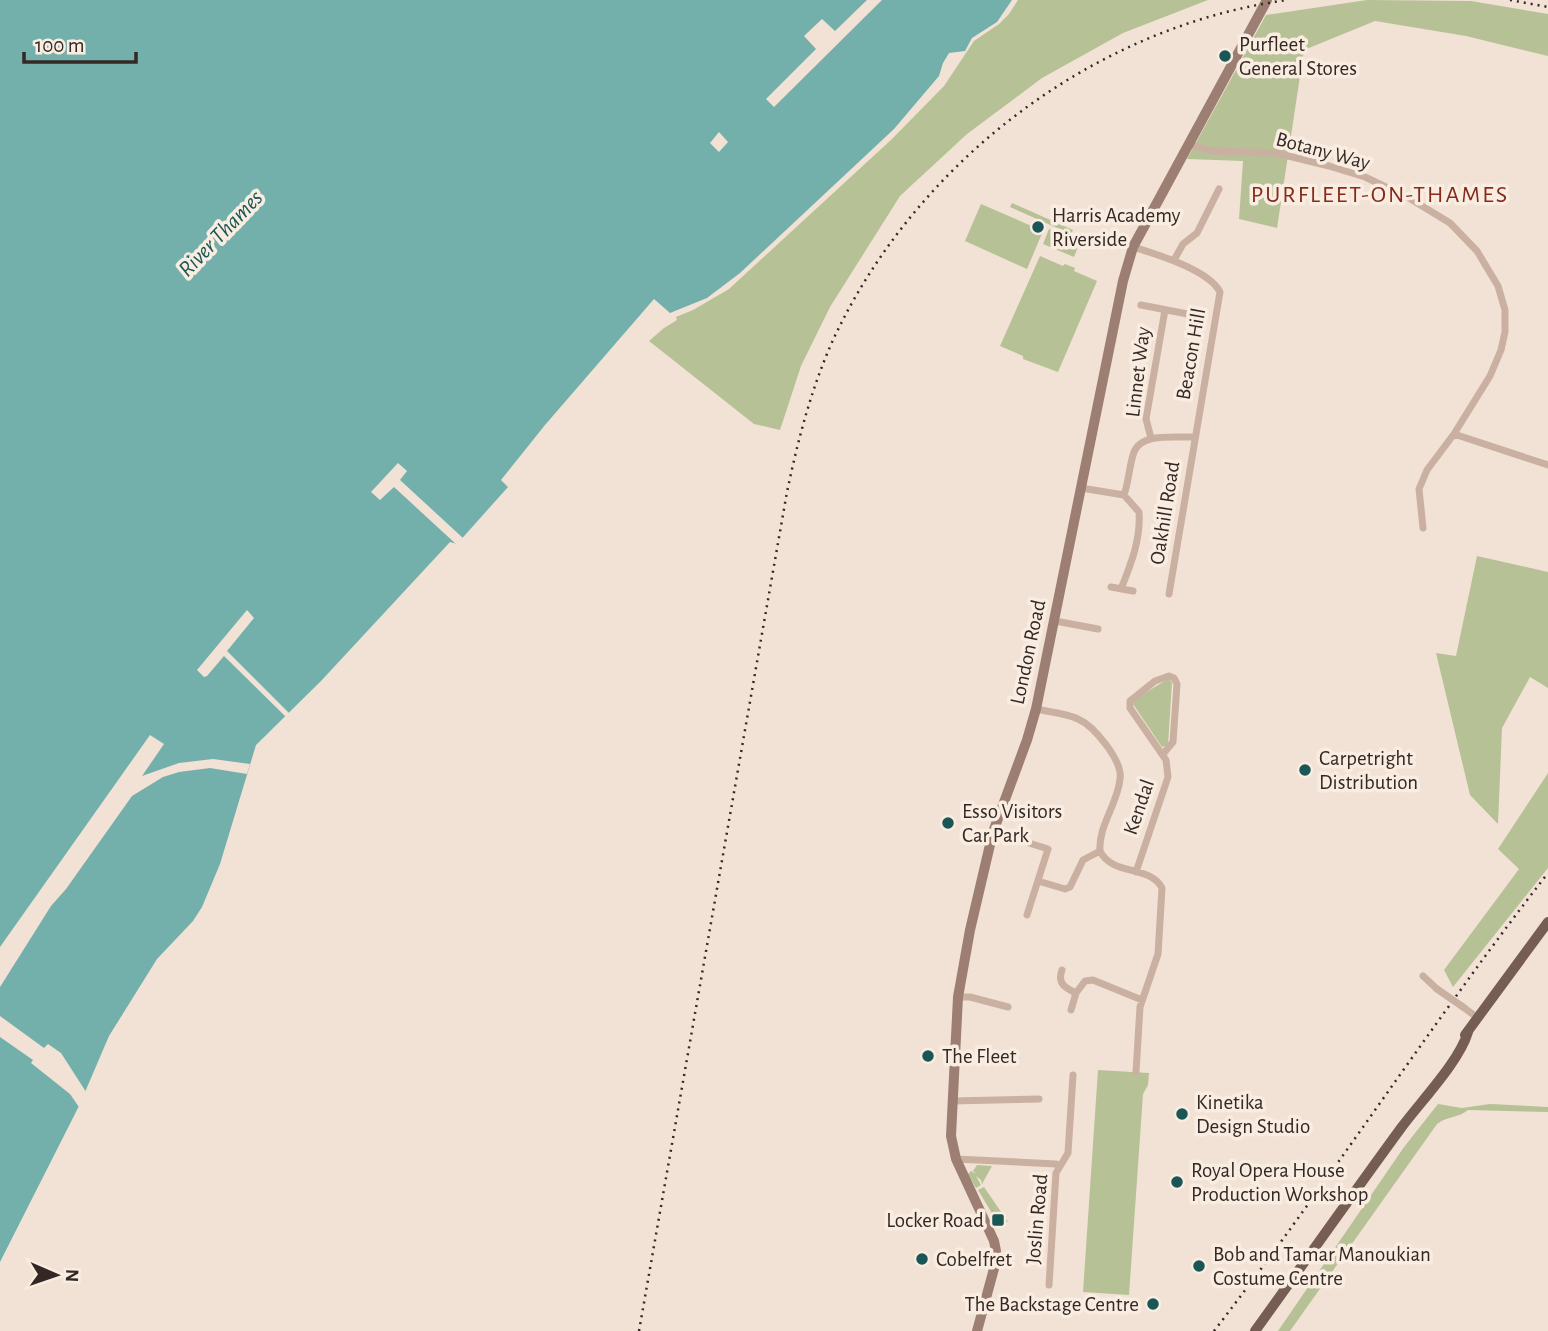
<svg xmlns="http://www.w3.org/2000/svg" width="1548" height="1331" font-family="'Alegreya Sans',sans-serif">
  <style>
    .green { fill: #b6c195 }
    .water { fill: #73b0ac }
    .pier { fill: #f2e2d5 }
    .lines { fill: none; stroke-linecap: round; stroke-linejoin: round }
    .street { stroke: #cab0a1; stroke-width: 7 }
    .secondary { stroke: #9d7e73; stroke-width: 10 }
    .primary { stroke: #765d54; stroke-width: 10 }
    .rail { stroke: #342824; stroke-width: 2.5; stroke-dasharray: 2 5; stroke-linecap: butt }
    .street-bridge { stroke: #cab0a1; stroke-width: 7 }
    .poi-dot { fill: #195655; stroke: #f9ece1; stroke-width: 2.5 }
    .labels { text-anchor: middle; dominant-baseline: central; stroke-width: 7; stroke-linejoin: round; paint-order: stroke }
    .poi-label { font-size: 21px; fill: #342824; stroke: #f9ece1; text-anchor: start }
    .street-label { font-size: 21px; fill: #342824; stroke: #f9ece1 }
    .water-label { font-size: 23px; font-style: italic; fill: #195655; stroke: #f9ece1 }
    .quarter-label { font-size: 24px; letter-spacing: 2px; fill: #862a1a; stroke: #f9ece1 }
  </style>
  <rect width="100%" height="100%" fill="#f2e2d5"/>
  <path class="green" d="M1018 0H1208L1123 33 1042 78 967 134 900 196 830 307 801 366 780 430 754 424 649 341 664 328 677 320 676 317 693 310 729 289 892 139 944 86 974 41 999 24 1009 14Z
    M1367 0 1471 1 1548 14V56L1466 36 1375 21 1304 50 1277 228 1239 219 1243 161 1187 159 1266 15Z
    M1012 203 1073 230 1071 234 1010 207Z
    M981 204 1043 231 1027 269 965 241Z
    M1049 229 1080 242 1074 257 1043 244Z
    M1040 256 1063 266 1065 264 1075 268 1074 271 1097 281 1058 372 1023 359V356L1000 346Z
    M1477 556 1548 572V688L1530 677 1502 728 1498 824 1470 795 1436 653 1456 656Z
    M1168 679 1172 682 1168 745 1162 747 1133 704 1135 699Z
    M1548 773V868L1453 987 1444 970 1519 869 1498 849Z
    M1098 1070 1149 1073 1148 1085 1143 1094 1129 1295 1083 1292Z
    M1438 1104 1462 1108 1490 1104 1548 1107V1112L1468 1110C1459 1118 1447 1116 1437 1124L1290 1331H1278L1404 1147Z
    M977 1165 992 1166 982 1184 981 1180 976 1176 981 1185 976 1188 968 1174 971 1171 977 1174 973 1171Z
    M984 1187 1008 1222H1001L993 1215 978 1190Z"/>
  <path class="water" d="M0 0H1012L997 22 972 38 965 51 949 53 943 63 939 76 894 129 740 273 707 298 670 313 654 299 545 425 501 480 508 487 457 544 450 542 321 681 256 745 220 864 202 907 193 921 157 959 109 1036 79 1106 0 1262Z"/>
  <path class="pier" d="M867 0H882L774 107 766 99 816 49 804 36 822 19 835 31Z
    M719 132 728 142 719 152 710 143Z
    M398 463 407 471 400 480 464 539 457 545 394 487 380 500 371 492Z
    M247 610 254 618 227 651 292 716 288 719 224 656 207 676 204 677 197 670Z
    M150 735 164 744 142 776 179 763 213 759 250 764 247 774 210 768 179 772 163 777 132 796 66 889 51 906 0 987V947Z
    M0 1016 44 1048 48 1044 61 1053 88 1095 81 1110 70 1094 31 1063 33 1060 0 1037Z"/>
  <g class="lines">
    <path class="street" d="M1188 144 1212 151 1276 153 1329 166 1365 177 1409 198 1450 223 1477 251 1498 286 1505 310V332L1501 350 1490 376 1454 434 1427 470 1419 489 1423 528
      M1133 247C1156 254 1209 270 1220 292L1169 594
      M1174 260 1183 244 1197 233 1219 189
      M1141 305 1198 316
      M1454 434 1548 465
      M1151 438 1146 419 1165 310
      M1081 488 1124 495C1129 481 1129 466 1134 452 1142 432 1177 438 1195 437
      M1111 587 1133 591
      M1121 589C1131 564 1141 539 1139 512L1124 495
      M1055 621 1098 629
      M1036 709C1049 712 1066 713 1078 719 1094 726 1123 761 1120 779 1118 803 1098 826 1100 851
      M1100 851C1112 876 1150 865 1162 888L1158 954 1140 1007 1136 1072
      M1136 872 1168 777 1166 760 1130 708V701L1155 681 1169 676 1174 678 1177 684 1173 742 1163 754
      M1038 881 1065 889 1070 887 1083 860 1100 851
      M1027 915 1048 849 1029 843
      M1062 970C1057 983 1065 988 1076 993
      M1423 976 1437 989
      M958 997H970L1008 1007
      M1463 1007 1478 1018
      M1071 1010 1076 993 1085 981 1093 980 1142 1000
      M952 1101 1039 1099
      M956 1159 1056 1164 1058 1166
      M1049 1285 1056 1173 1068 1153 1073 1075"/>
    <path class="secondary" d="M977 1331 995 1265 996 1251 994 1241 956 1159 951 1136 958 997 970 930 993 832 1027 740 1036 709 1123 281 1133 247 1267 0"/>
    <path class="primary" d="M1465 1035 1548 922
      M1255 1331C1304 1263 1352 1195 1401 1128 1421 1101 1459 1062 1468 1032"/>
    <path class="rail" d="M1510 0 1548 7
      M639 1331 787 492C798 440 811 389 833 340 916 162 1093 27 1287 0
      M1214 1331C1330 1181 1432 1022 1548 873"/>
    <path class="street-bridge" d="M1437 989 1463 1007"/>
  </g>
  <g class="poi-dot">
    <circle cx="1225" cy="56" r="7"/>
    <circle cx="1038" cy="227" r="7"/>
    <circle cx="1305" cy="770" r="7"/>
    <circle cx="948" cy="823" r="7"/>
    <circle cx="928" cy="1056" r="7"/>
    <circle cx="1182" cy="1114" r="7"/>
    <circle cx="1177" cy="1182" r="7"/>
    <rect x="991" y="1213" width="14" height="14" rx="3.5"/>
    <circle cx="922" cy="1259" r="7"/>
    <circle cx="1199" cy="1266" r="7"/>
    <circle cx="1153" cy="1304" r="7"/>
  </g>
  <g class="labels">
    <g class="poi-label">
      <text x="1239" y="44">Purfleet<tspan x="1239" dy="24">General Stores</tspan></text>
      <text x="1052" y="215">Harris Academy<tspan x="1052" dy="24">Riverside</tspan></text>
      <text x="1319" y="758">Carpetright<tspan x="1319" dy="24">Distribution</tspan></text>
      <text x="962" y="811">Esso Visitors<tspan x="962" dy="24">Car Park</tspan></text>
      <text x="942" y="1056">The Fleet</text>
      <text x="1196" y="1102">Kinetika<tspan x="1196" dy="24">Design Studio</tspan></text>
      <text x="1191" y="1170">Royal Opera House<tspan x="1191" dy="24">Production Workshop</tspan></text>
      <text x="984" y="1220" text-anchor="end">Locker Road</text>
      <text x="1213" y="1254">Bob and Tamar Manoukian<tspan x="1213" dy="24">Costume Centre</tspan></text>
      <text x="936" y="1259">Cobelfret</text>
      <text x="1139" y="1304" text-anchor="end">The Backstage Centre</text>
    </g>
    <g class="street-label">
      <text transform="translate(1323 151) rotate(15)">Botany Way</text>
      <text transform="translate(1191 354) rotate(-80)">Beacon Hill</text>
      <text transform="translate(1138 372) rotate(-83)">Linnet Way</text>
      <text transform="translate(1165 513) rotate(-81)">Oakhill Road</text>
      <text transform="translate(1028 652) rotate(-78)">London Road</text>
      <text transform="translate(1139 807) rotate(-71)">Kendal</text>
      <text transform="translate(1037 1219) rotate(-85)">Joslin Road</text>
    </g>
    <g class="water-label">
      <text transform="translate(221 234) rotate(-46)">River Thames</text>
    </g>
    <g class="quarter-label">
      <text x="1380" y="195">PURFLEET-ON-THAMES</text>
    </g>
  </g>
  <g transform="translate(56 1275) rotate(92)" stroke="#f9ece1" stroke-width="5" paint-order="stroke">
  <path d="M0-5L12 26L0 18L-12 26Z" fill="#342824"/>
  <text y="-10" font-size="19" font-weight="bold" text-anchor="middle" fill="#342824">N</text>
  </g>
  <path d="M24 52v10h112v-10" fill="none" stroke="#342824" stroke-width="3.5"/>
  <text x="35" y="52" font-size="21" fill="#342824" stroke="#f9ece1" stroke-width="5" paint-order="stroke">100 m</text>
</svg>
